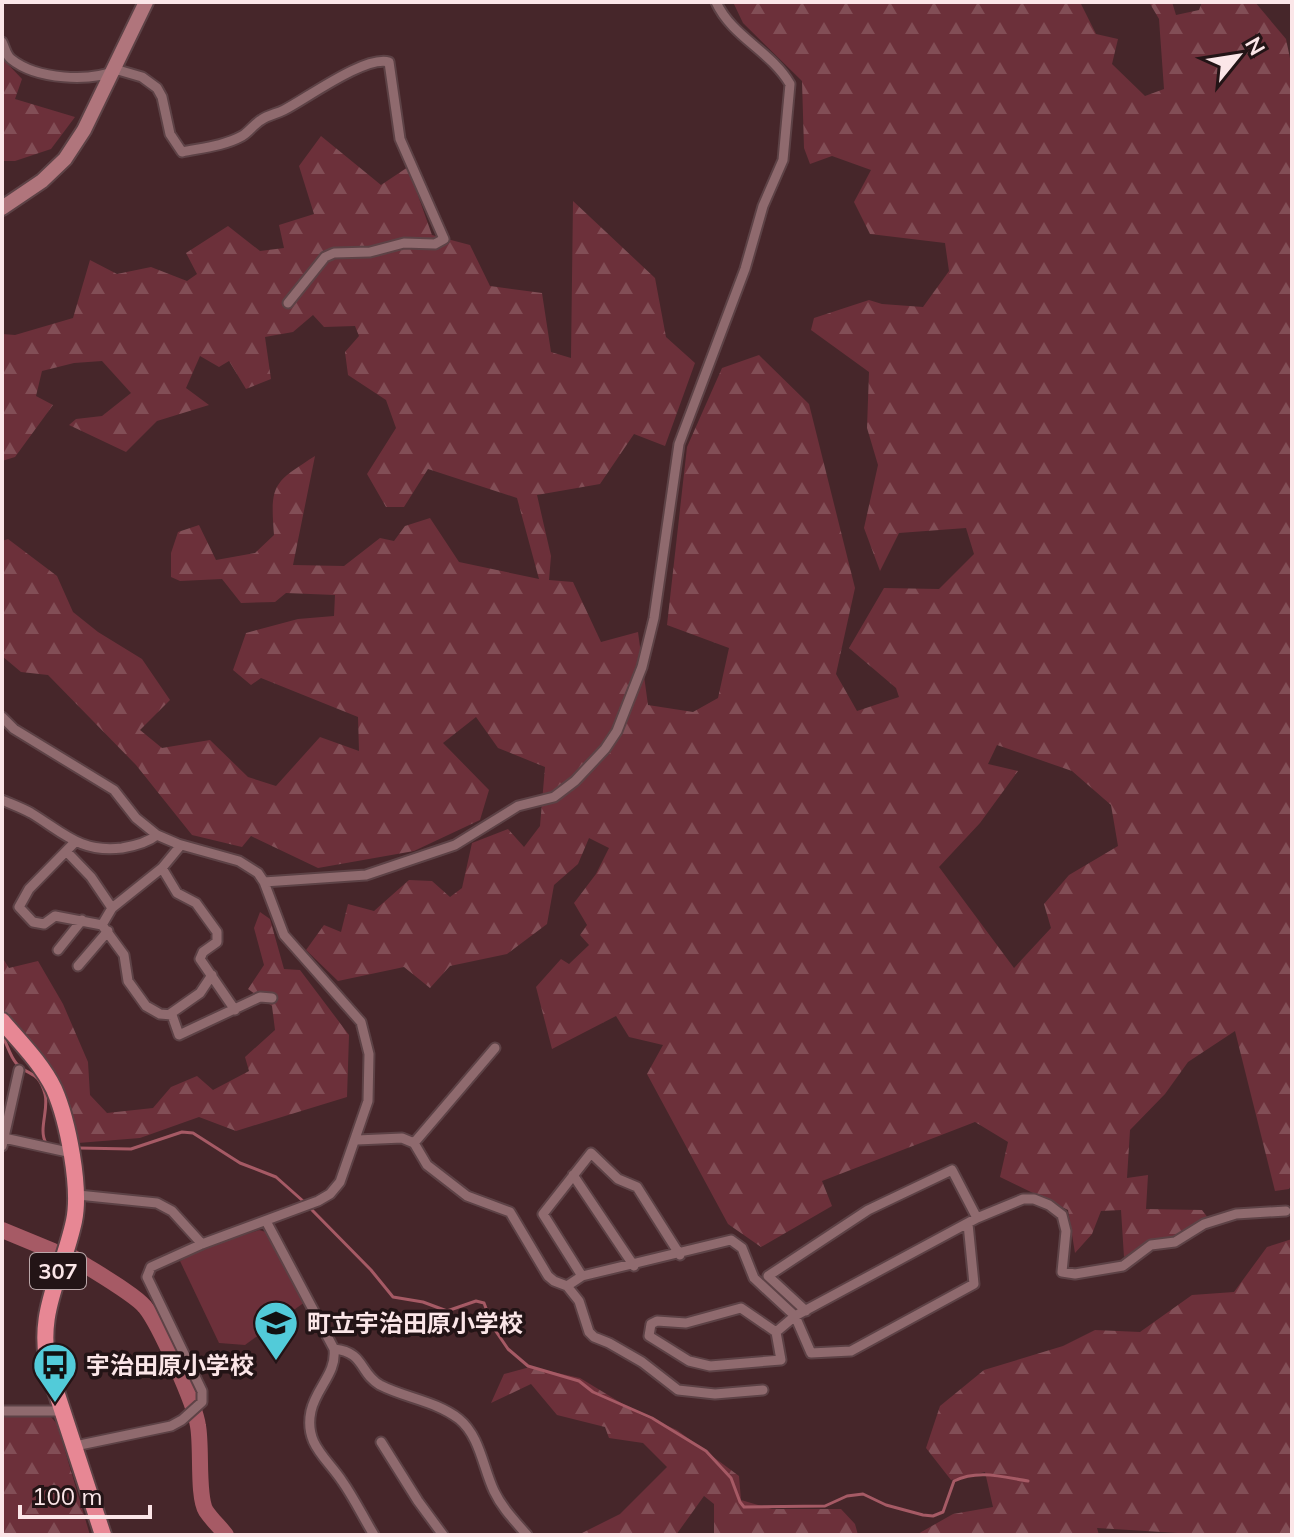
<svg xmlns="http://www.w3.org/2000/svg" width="1294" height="1537" font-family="Mulish,'Noto Sans JP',sans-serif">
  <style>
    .forest { fill: url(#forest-firs); fill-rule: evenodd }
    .pitch { fill: #6c303a }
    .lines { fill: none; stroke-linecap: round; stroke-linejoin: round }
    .stream { stroke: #a65a65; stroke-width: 3 }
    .river { stroke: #a65a65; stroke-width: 16 }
    .minor-casing { stroke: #5d4246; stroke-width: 13 }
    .secondary-casing { stroke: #5d4246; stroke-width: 18 }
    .trunk-casing { stroke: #5d4246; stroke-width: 20 }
    .minor { stroke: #8f6a6e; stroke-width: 9 }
    .secondary { stroke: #b0757c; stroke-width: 14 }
    .trunk { stroke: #e78794; stroke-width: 16 }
    .labels { text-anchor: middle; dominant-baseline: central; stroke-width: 7; stroke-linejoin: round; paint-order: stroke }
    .shield { fill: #231416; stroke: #baa7a9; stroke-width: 2 }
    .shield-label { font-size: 22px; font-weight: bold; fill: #fbe6e8 }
    .poi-label { font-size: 24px; font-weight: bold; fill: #fbe6e8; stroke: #231416; text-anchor: start }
  </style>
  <defs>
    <pattern id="forest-firs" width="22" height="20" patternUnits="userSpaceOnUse" patternTransform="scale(2)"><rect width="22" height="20" fill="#6c303a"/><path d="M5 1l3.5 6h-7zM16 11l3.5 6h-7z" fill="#824e56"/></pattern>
  </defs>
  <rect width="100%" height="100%" fill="#46262a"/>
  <path class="forest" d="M733 2H1080L1096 34 1118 39 1112 64 1145 96 1164 89 1159 19 1149 2H1172L1176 15 1199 10 1202 2H1255L1286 39 1292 68V1184L1289 1189 1275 1191 1235 1031 1188 1062 1165 1094 1130 1130 1127 1178 1148 1175 1146 1209 1202 1210 1208 1218 1175 1236 1151 1240 1124 1257 1121 1210 1101 1211 1092 1234 1075 1253 1068 1210 1000 1177 1008 1142 975 1122 822 1181 832 1206 761 1247 728 1224 647 1074 663 1045 629 1037 616 1016 552 1049 536 987 561 959 569 964 589 945 580 935 587 925 574 903 596 874 609 848 589 838 578 864 554 885 547 924 507 954 450 966 430 988 404 967 338 981 306 950 324 925 341 932 348 904 374 911 409 880 432 881 450 897 462 888 472 843 508 829 524 847 540 826 545 767 498 748 476 717 443 743 489 790 480 820 414 851 318 868 251 836 242 847 192 835 136 765 48 675 21 672 2 656V541L8 539 57 576 73 612 98 632 142 659 170 700 140 730 162 748 210 740 248 777 276 786 320 737 359 751 358 717 261 678 251 685 233 670 246 633 298 619 334 616 335 595 286 593 275 602 241 603 222 579 180 581 171 577V553L178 532 199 525 216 560 255 553 274 535C270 484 273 483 315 456L293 565 344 566 380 538 394 541 405 526 430 518 459 562 539 579 517 498 428 469 404 507H386L367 474 396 428 386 400 348 375 345 352 359 336 355 326 324 327 313 315 293 332 265 337 271 379 246 389 229 361 219 367 200 356 186 388 209 405 157 421 126 452 69 425 76 419 102 416 131 393 102 361 74 363 42 371 36 396 53 405 15 457 2 461V334L15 335 73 318 90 260 117 274 151 267 187 281 197 274 186 253 228 226 260 251 284 248 279 225 314 214 299 166 321 136 381 185 408 167 432 235 470 245 490 286 542 293 551 352 571 358 573 201 655 278 666 337 695 363 665 446 634 434 600 484 537 495 551 556 549 580 573 582 601 642 638 632 648 705 693 712 718 698 729 648 667 625 687 447 722 368 759 355 809 404 855 588 836 674 857 711 899 697 896 688 849 648 884 588 939 589 974 554 966 528 899 533 880 571 864 528 878 465 867 428 869 372 811 330 814 318 869 300 882 304 923 307 949 271 945 243 870 234 854 202 871 170 832 156 810 164 804 148 802 81 743 23ZM997 745 1072 771 1111 805 1118 846 1069 875 1044 904 1051 928 1014 968 939 867 980 823 1018 771 988 764Z
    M2 58 22 79 15 99 75 117 51 149 15 161H2Z
    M260 912 270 919 284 969 300 970 349 1035 347 1097 236 1131 199 1117 140 1138 78 1143 52 1071 2 1017V957L9 968 38 961 63 1004 88 1062 90 1095 107 1113 153 1108 171 1087 197 1076 213 1090 249 1071 245 1057 275 1030 272 1006 248 989 264 965 254 928Z
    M1292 1239V1535H1210L1097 1528 1099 1535H916L953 1514 993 1507 985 1472 951 1480 926 1448 940 1406 984 1370 1063 1346 1095 1330 1140 1332 1192 1295 1234 1292 1267 1247Z
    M530 1367 580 1378 641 1415 677 1430 739 1476 741 1500 772 1509H841L855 1524 858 1535H714V1504L704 1496 676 1535H578L620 1514 667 1467 643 1443 609 1438 605 1427 557 1415 531 1384 491 1403 504 1374Z
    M2 1417H51L57 1424 90 1535H2Z"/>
  <path class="pitch" d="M259 1230 266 1232 305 1302 245 1345 219 1343 180 1261 205 1248Z"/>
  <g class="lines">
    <path class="stream" d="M2 1035C7 1044 10 1056 16 1063 28 1077 38 1069 45 1094 49 1110 38 1130 46 1143
      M79 1148 131 1149 182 1132 193 1133 240 1163 276 1177 303 1201
      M312 1210 371 1270 393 1297 423 1302 447 1311 476 1301 484 1303 493 1327 508 1349 528 1366 579 1381 593 1392 652 1418 706 1451 731 1478 740 1502 744 1507 825 1506 847 1496 863 1494 886 1505 923 1515 933 1516 943 1512 954 1481C978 1469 1003 1477 1028 1481"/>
    <path class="river" d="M2 1230 53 1251
      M74 1258C90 1269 135 1294 145 1307 159 1324 195 1404 198 1426 202 1447 197 1497 206 1511 212 1520 220 1527 226 1535"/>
    <g class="minor-casing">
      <path id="minor" d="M2 42C5 48 6 55 11 59 37 80 90 82 118 70L142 77 157 88 162 97 170 134 182 152C201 148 224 146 242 136 249 132 254 124 261 120 268 115 276 114 284 110 306 99 365 55 389 62L400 139 444 239 435 244 404 243 370 252 334 253 325 257 288 303
        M2 717 14 729 114 790 136 818 157 835 178 844 239 861 258 873 264 882 284 935 361 1022 369 1054 368 1101 340 1182 330 1194 318 1201 202 1244 151 1267 147 1277 202 1391V1402L182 1420 171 1426 75 1446
        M2 800C11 804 22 808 31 813 64 833 80 853 122 848 134 846 147 843 157 835
        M75 842 29 889 19 907 33 922 44 924 55 916 102 925 124 955 128 981 146 1006 160 1014 172 1015 179 1035 260 997 272 998
        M67 852 91 877 112 908
        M162 868 177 893 196 903 217 932V942L203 952 200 959 235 1010
        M264 882 366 875 455 845 518 806 554 797 575 781 605 749 617 731 642 667 654 618 679 444 745 269 763 206 783 160 790 84C771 51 732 37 716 2
        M102 925 112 908 162 868 181 845
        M58 950 82 920
        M78 966 108 931
        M170 1014 200 993 212 975
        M4 1138 72 1153
        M357 1140 402 1138 414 1143 427 1165 467 1196 510 1212 548 1276 554 1281 567 1286 579 1301 589 1332 594 1337 609 1343 642 1362 678 1390 715 1394 763 1390
        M414 1143 495 1048
        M2 1146 19 1070
        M573 1175 634 1266
        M78 1195 157 1203 172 1211 202 1244
        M266 1221 334 1349C337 1373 316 1388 311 1411 304 1444 326 1457 342 1481 354 1498 363 1517 374 1535
        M582 1276 543 1214 591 1153 618 1179 637 1187 680 1255
        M567 1286 582 1276 731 1240 742 1248 754 1278 795 1316 811 1353 851 1351 974 1284 968 1224
        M806 1311 768 1276 868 1210 952 1170 977 1218
        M776 1332 781 1360 710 1366 689 1361 649 1336 651 1324 657 1321 686 1323 741 1308 776 1332 795 1316 977 1218 1023 1199H1034L1049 1205 1062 1215 1066 1231 1062 1272 1075 1274 1123 1266 1151 1245 1175 1242 1204 1224 1236 1214 1286 1211
        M334 1349C365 1352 359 1373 380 1385 405 1398 436 1401 459 1419 480 1436 483 1468 494 1491 502 1508 515 1521 527 1535
        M2 1411H62
        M381 1442 418 1501 443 1535"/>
    </g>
    <g class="secondary-casing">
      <path id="secondary" d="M2 208 42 181 65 159 84 130 146 2"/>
    </g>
    <g class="trunk-casing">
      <path id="trunk" d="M2 1021C20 1042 42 1064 54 1089 68 1121 81 1188 74 1221 62 1277 33 1316 51 1376L103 1535"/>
    </g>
    <use href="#minor" class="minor"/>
    <use href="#secondary" class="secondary"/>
    <use href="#trunk" class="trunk"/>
  </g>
  <defs>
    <g id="school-pin" transform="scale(2.3)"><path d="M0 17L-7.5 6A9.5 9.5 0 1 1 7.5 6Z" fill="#52cbd9" stroke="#231416"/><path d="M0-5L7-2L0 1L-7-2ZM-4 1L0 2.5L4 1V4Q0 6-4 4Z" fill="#111"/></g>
    <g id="bus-pin" transform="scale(2.3)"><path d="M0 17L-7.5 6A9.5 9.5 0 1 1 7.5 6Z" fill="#52cbd9" stroke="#231416"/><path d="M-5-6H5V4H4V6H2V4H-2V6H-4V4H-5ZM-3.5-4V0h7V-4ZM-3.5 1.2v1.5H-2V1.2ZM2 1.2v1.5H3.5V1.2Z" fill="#111"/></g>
  </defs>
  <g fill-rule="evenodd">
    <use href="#school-pin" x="276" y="1323"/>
    <use href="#bus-pin" x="55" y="1365"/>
  </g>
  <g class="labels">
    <rect class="shield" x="30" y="1253" width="56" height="36" rx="6"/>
    <g class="shield-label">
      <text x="58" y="1271">307</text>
    </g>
    <g class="poi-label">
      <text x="307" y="1323">町立宇治田原小学校</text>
      <text x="86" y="1365">宇治田原小学校</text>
    </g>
  </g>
  <rect width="1294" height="1537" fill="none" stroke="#fbe6e8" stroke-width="8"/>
  <g transform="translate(1238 56) rotate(60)" stroke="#231416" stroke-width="6" paint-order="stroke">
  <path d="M0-6L14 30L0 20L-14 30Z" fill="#fbe6e8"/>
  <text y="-12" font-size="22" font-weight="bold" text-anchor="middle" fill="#fbe6e8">N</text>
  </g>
  <path d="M20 1505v12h130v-12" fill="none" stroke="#fbe6e8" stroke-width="4"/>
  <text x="32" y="1505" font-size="24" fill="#fbe6e8" stroke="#231416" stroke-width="6" paint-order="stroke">100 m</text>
</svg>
